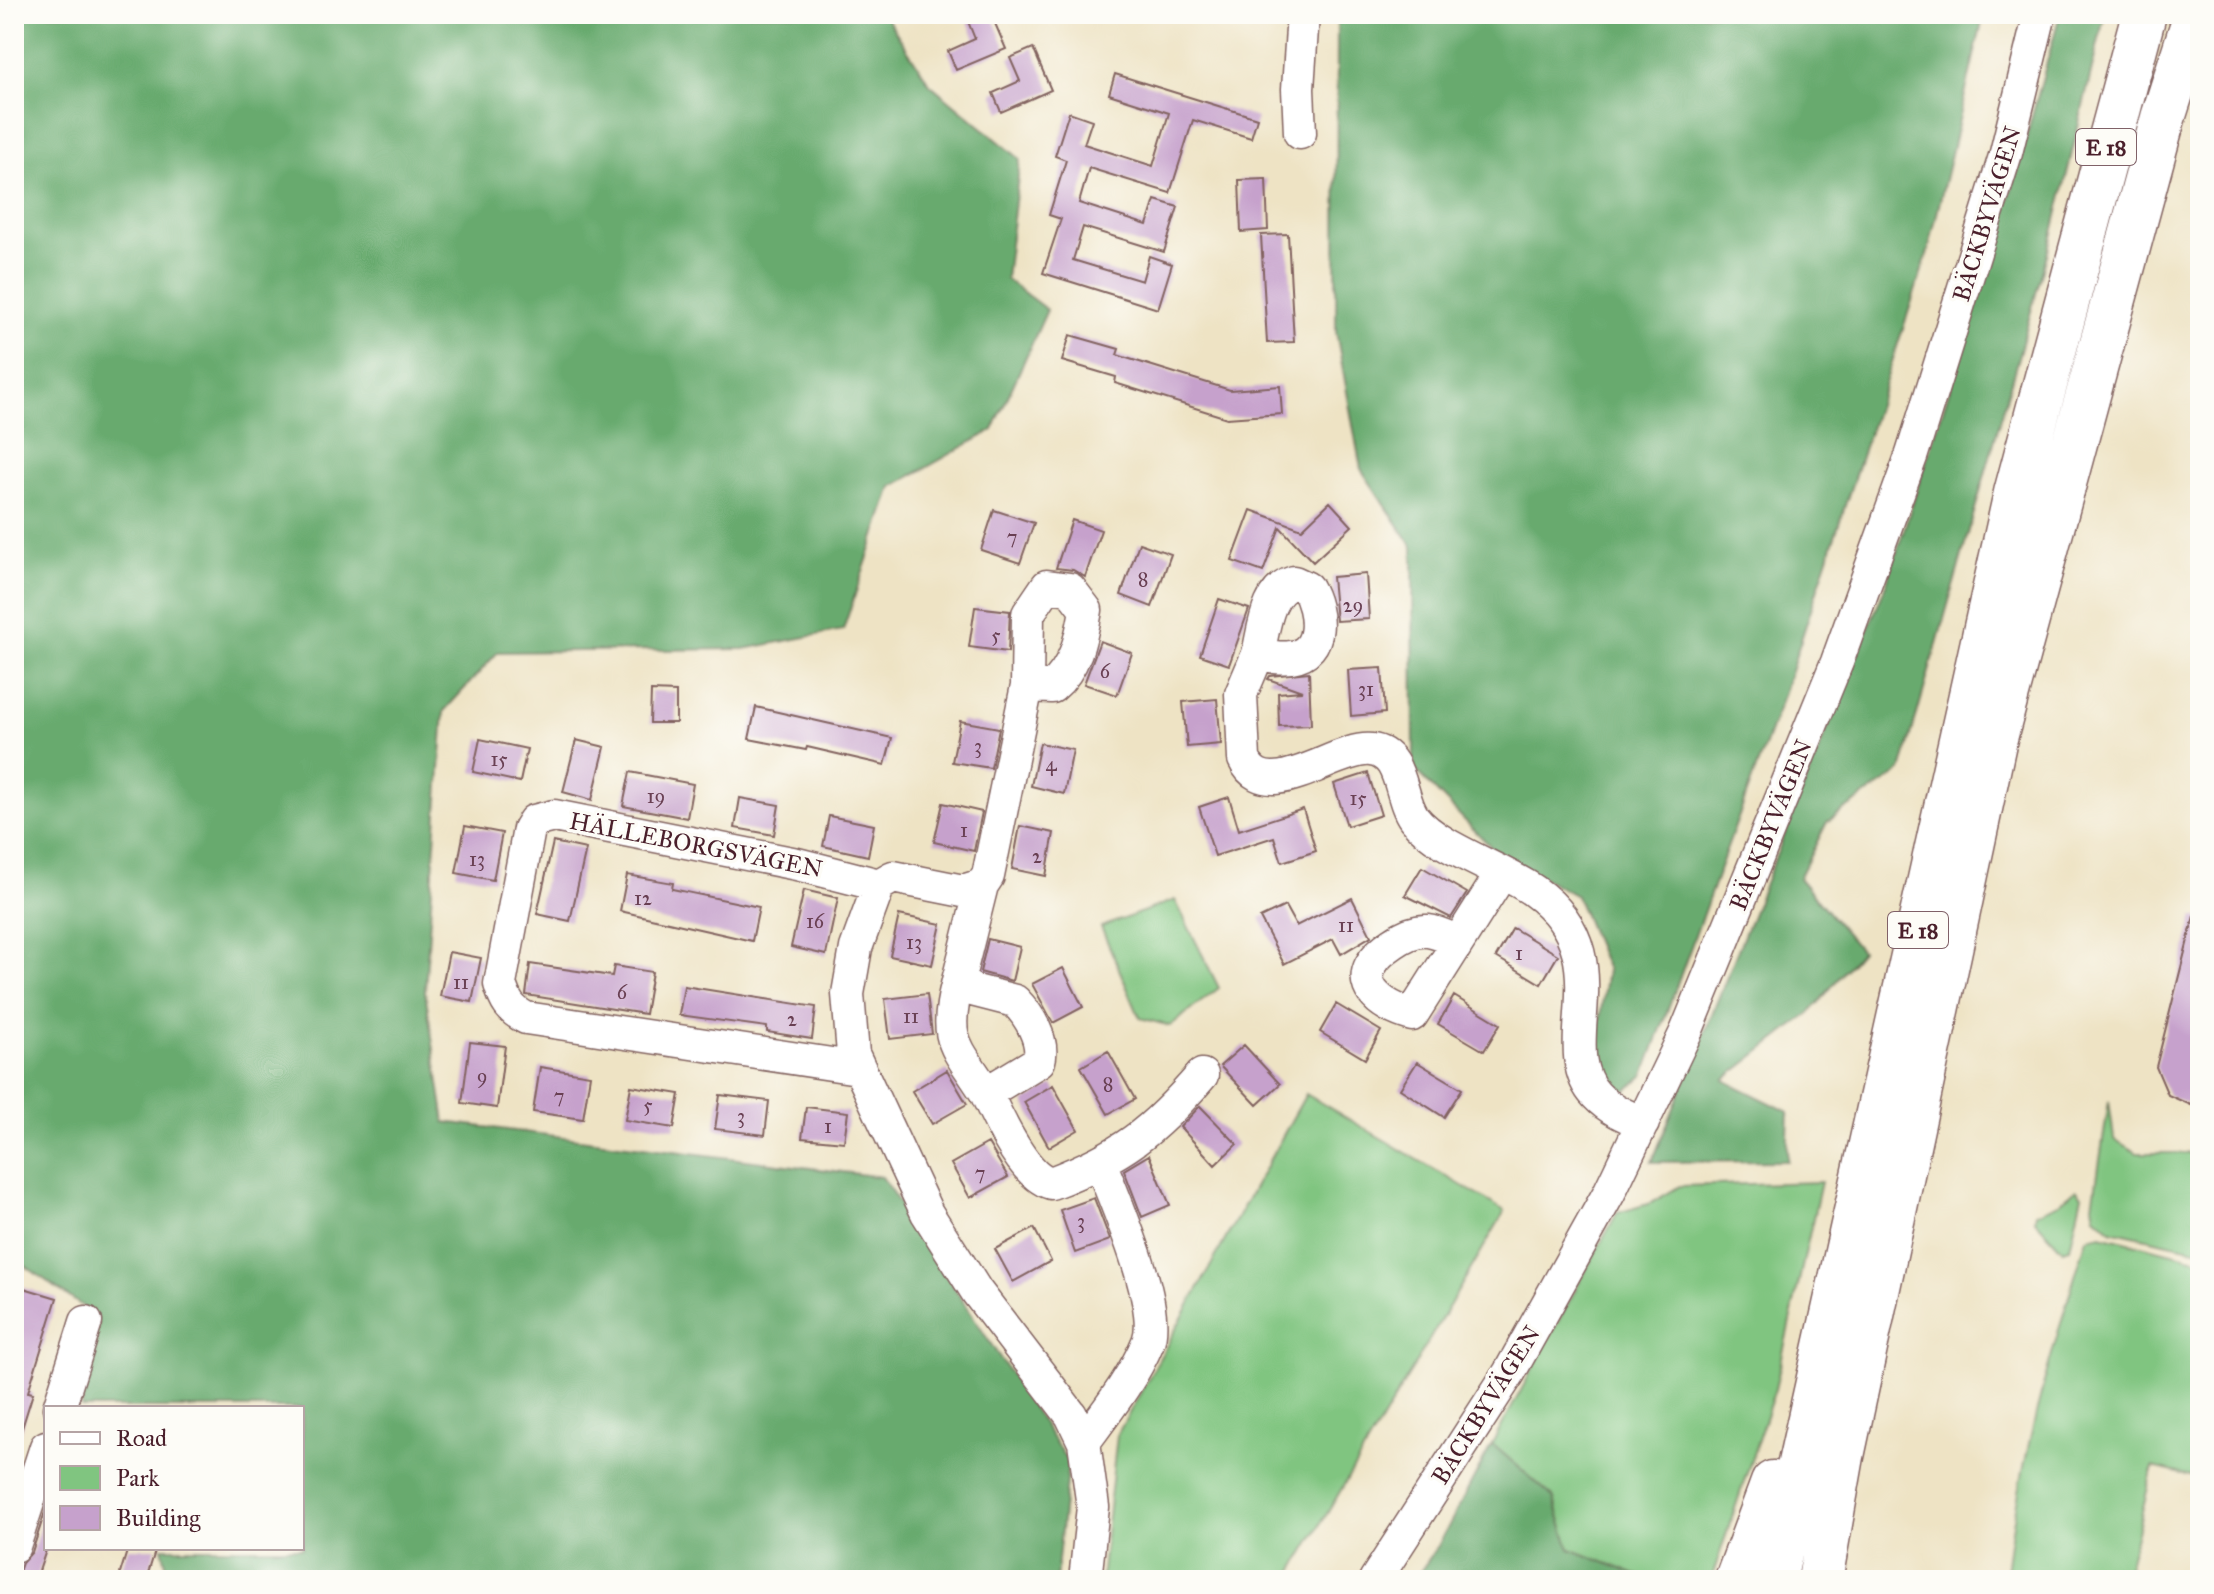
<svg xmlns="http://www.w3.org/2000/svg" width="2214" height="1594" font-family="'IM FELL Great Primer',serif">
  <style>
    .green { fill: #80c580; stroke: #657256; stroke-width: 2 }
    .forest { fill: #68aa6e; stroke: #59644c; stroke-width: 2 }
    .building { fill: #c6a1cc }
    .lines { fill: none; stroke-linecap: round; stroke-linejoin: round }
    .minor-casing { stroke: #836461; stroke-width: 35 }
    .highway-casing { stroke: #836461; stroke-width: 47 }
    .minor { stroke: #fff; stroke-width: 32 }
    .highway { stroke: #fff; stroke-width: 44 }
    .labels { text-anchor: middle; dominant-baseline: central; stroke-width: 7; stroke-linejoin: round; paint-order: stroke }
    .number-label { font-size: 20px; fill: #694053 }
    .shield { fill: #fdfcf7; stroke: #806168; stroke-width: 2 }
    .shield-label { font-size: 22px; font-weight: bold; fill: #4a1f2b }
    .street-label { font-size: 24px; fill: #4a1f2b; stroke: #fdfcf7 }
  </style>
  <rect width="100%" height="100%" fill="#fdfcf7"/>
  <filter id="ink" filterUnits="userSpaceOnUse"><feTurbulence type="fractalNoise" baseFrequency=".0125" numOctaves="2"/><feDisplacementMap in="SourceGraphic" scale="16" xChannelSelector="R" yChannelSelector="G"/><feConvolveMatrix kernelMatrix="1 2 1 2 8 2 1 2 1" color-interpolation-filters="sRGB"/></filter>
  <filter id="wash" filterUnits="userSpaceOnUse"><feTurbulence type="fractalNoise" baseFrequency=".006" numOctaves="4" result="noise"/><feDisplacementMap in="SourceGraphic" scale="32" xChannelSelector="R" yChannelSelector="G"/><feGaussianBlur stdDeviation="1.8" result="paint"/><feColorMatrix in="noise" values="0 0 0 0 0 0 0 0 0 0 0 0 0 0 0 0 0 1.4 0 .05"/><feComposite in="paint" operator="in"/></filter>
  <g filter="url(#wash)">
    <rect width="100%" height="100%" fill="#eee3c4"/>
    <path class="green" d="M1175 900 1219 988 1170 1026 1140 1018 1101 927Z
      M1306 1094 1505 1211 1288 1580H1101L1117 1435Z
      M2109 1101 2114 1139 2137 1153H2200V1250L2111 1230 2095 1216 2093 1205Z
      M1821 1182 1775 1389 1711 1580H1649L1570 1549 1553 1497 1492 1444 1617 1213 1651 1203 1680 1186Z
      M2076 1189 2082 1195 2070 1248 2063 1250 2035 1220 2036 1213 2059 1203Z
      M2101 1235 2200 1260 2199 1478 2153 1467 2125 1580H2005C2019 1462 2051 1351 2087 1238Z"/>
    <path class="forest" d="M14 14H884L930 84 1020 159 1006 279 1047 310 993 430 892 487 843 630 744 649 498 652 444 711 425 991 445 1122 882 1177 1068 1462 1056 1580H170L162 1548H302V1408H82L89 1311 14 1258Z
      M1337 14H1984L1928 252 1781 701 1644 1075 1618 1098 1594 1059 1607 970 1576 896 1495 851 1414 769 1413 547 1361 469 1336 332Z
      M2060 14H2105L2052 237 1901 771 1827 822 1799 878 1861 951 1810 1013 1724 1080 1789 1112 1787 1161 1652 1162 1887 582 1999 237Z
      M1492 1444 1553 1497 1570 1549 1649 1580H1414L1438 1546Z"/>
    <g id="blocks">
      <path class="building" d="M965 14H991L1006 49 956 70 948 51 975 39Z
        M1033 48 1051 90 1001 112 993 93 1020 81 1010 58Z
        M1115 74 1257 118 1251 138 1193 120 1170 193 1089 168 1079 203 1147 225 1155 200 1178 207 1164 252 1083 227 1073 260 1142 281 1149 256 1172 264 1158 309 1043 273 1061 219 1049 215 1066 160 1055 156 1069 112 1092 120 1084 144 1153 166 1169 113 1109 94Z
        M1266 179 1268 230 1241 232 1239 180Z
        M1288 234 1294 342 1267 343 1261 235Z
        M1070 335 1119 349 1117 355 1230 390 1280 386 1282 414 1227 418 1115 383 1116 377 1062 361Z
        M1330 502 1352 526 1313 562 1280 527 1263 572 1232 561 1251 510 1302 529Z
        M994 510 1034 523 1020 563 981 550Z
        M1072 520 1101 530 1085 577 1073 570 1056 568Z
        M1139 543 1171 554 1152 607 1121 595Z
        M1366 574 1369 619 1336 621 1332 577Z
        M1219 599 1249 609 1229 665 1200 655Z
        M975 607 1010 611 1008 652 969 647Z
        M1100 641 1132 653 1117 695 1084 684Z
        M1382 668 1385 713 1351 716 1348 670Z
        M1309 672 1311 725 1279 726 1278 693 1302 691 1268 679 1270 676Z
        M651 691 676 692V723H650Z
        M1217 699 1221 744 1187 747 1183 702Z
        M756 707 892 738 885 765 807 747 806 750 749 739Z
        M960 721 999 728 991 768 952 762Z
        M480 739 527 749 520 782 473 772Z
        M576 740 605 747 592 800 563 792Z
        M1040 743 1073 750 1064 794 1031 786Z
        M630 772 693 784 687 818 623 806Z
        M1368 773 1381 815 1347 826 1334 784Z
        M1229 797 1239 830 1303 809 1316 851 1282 862 1274 837 1215 856 1199 807Z
        M740 798 779 805 774 835 735 828Z
        M943 803 982 812 974 851 934 842Z
        M829 816 874 825 868 856 823 846Z
        M465 826 502 833 493 880 456 873Z
        M1020 826 1054 833 1046 876 1012 869Z
        M553 842 586 849 570 921 537 914Z
        M1422 867 1467 893 1451 918 1405 895Z
        M627 875 673 883 672 889 759 907 752 941 620 911Z
        M804 890 838 898 826 955 791 947Z
        M1352 898 1371 936 1341 954 1333 939 1284 964 1260 918 1285 906 1296 926Z
        M899 915 941 924 932 965 890 956Z
        M2194 916 2200 917V1109L2168 1095 2156 1067Z
        M1513 928 1558 955 1541 984 1496 957Z
        M988 939 1020 947 1012 981 980 972Z
        M449 952 481 958 472 1002 440 996Z
        M530 964 612 976 614 966 652 972 645 1014 526 995Z
        M1063 968 1083 1007 1053 1023 1032 984Z
        M684 986 816 1007 812 1039 767 1032V1027L679 1015Z
        M927 994 932 1034 890 1039 885 999Z
        M1454 996 1500 1024 1484 1051 1438 1024Z
        M1336 1004 1381 1031 1365 1059 1320 1032Z
        M470 1042 505 1046 497 1108 462 1103Z
        M1244 1045 1280 1084 1257 1105 1220 1066Z
        M1108 1051 1135 1099 1108 1114 1081 1067Z
        M1417 1062 1462 1089 1444 1117 1400 1089Z
        M540 1067 590 1075 583 1119 533 1112Z
        M947 1070 967 1104 932 1124 912 1091Z
        M1053 1085 1078 1130 1049 1147 1024 1102Z
        M631 1086 680 1094 674 1128 625 1120Z
        M720 1095 769 1101 765 1135 715 1129Z
        M1200 1106 1237 1144 1215 1165 1180 1127Z
        M806 1107 848 1112 844 1142 802 1138Z
        M988 1143 1008 1177 970 1198 951 1164Z
        M1149 1155 1170 1205 1142 1217 1124 1170Z
        M1094 1198 1110 1240 1075 1253 1060 1210Z
        M1034 1228 1051 1261 1013 1282 995 1249Z
        M14 1285 57 1298 28 1392 33 1393 18 1441 14 1440Z
        M46 1509V1550L36 1580H16L22 1563 32 1552Z
        M128 1548H156L146 1580H118Z"/>
    </g>
  </g>
  <g filter="url(#ink)">
    <use href="#blocks" fill-opacity="0" stroke="#836461" stroke-width="2"/>
    <g class="lines">
      <g class="minor-casing">
        <path id="minor" d="M1300 133 1298 89 1303 14
          M1258 654C1264 630 1266 590 1294 582L1307 588C1320 610 1325 653 1291 657 1280 659 1268 656 1258 654L1241 694 1244 759C1266 808 1336 746 1371 750 1403 753 1399 798 1414 818 1437 848 1502 868 1534 891 1625 956 1550 1046 1596 1095 1609 1109 1626 1116 1643 1123
          M879 885 893 877 963 891 982 885
          M1458 942C1449 938 1438 932 1428 931 1416 930 1403 936 1393 943 1348 973 1368 1002 1412 1015L1502 873
          M958 981 982 885 988 876 1027 686 1028 614 1047 586 1070 589 1086 610C1081 639 1075 668 1052 687L1027 686
          M858 1068 526 1018C510 1010 505 1001 500 984L529 829 534 821 554 816 797 864 879 885 856 948 848 994 853 1054 927 1213 977 1292 1071 1415 1084 1442 1093 1507 1085 1580
          M986 1093C955 1044 942 1041 958 981L972 990 1015 1001C1029 1015 1045 1041 1039 1061L986 1093C998 1118 1023 1176 1051 1183 1122 1156 1153 1132 1202 1075
          M59 1408 86 1322
          M1084 1442C1106 1412 1134 1377 1148 1342 1162 1306 1115 1202 1101 1164
          M14 1546 46 1447
          M1375 1580 1509 1373 1609 1193 1686 1032 1837 662 1912 454 2006 153 2040 14"/>
      </g>
      <g class="highway-casing">
        <path id="highway" d="M1737 1580 1773 1483
          M1774 1580 2016 493 2144 14
          M1820 1580 1842 1456 1995 738 2163 118 2196 14"/>
      </g>
      <use href="#minor" class="minor"/>
      <use href="#highway" class="highway"/>
    </g>
  </g>
  <g class="labels">
    <g class="number-label">
      <text x="1012" y="537">7</text>
      <text x="1143" y="579">8</text>
      <text x="1353" y="605">29</text>
      <text x="996" y="635">5</text>
      <text x="1105" y="671">6</text>
      <text x="1366" y="689">31</text>
      <text x="978" y="746">3</text>
      <text x="499" y="759">15</text>
      <text x="1051" y="764">4</text>
      <text x="656" y="796">19</text>
      <text x="1358" y="798">15</text>
      <text x="964" y="830">1</text>
      <text x="1037" y="856">2</text>
      <text x="477" y="859">13</text>
      <text x="643" y="898">12</text>
      <text x="815" y="921">16</text>
      <text x="1346" y="925">11</text>
      <text x="914" y="942">13</text>
      <text x="1519" y="953">1</text>
      <text x="461" y="982">11</text>
      <text x="622" y="992">6</text>
      <text x="911" y="1016">11</text>
      <text x="792" y="1019">2</text>
      <text x="482" y="1076">9</text>
      <text x="1108" y="1084">8</text>
      <text x="559" y="1096">7</text>
      <text x="648" y="1105">5</text>
      <text x="741" y="1116">3</text>
      <text x="828" y="1126">1</text>
      <text x="980" y="1173">7</text>
      <text x="1081" y="1221">3</text>
    </g>
    <g class="shield">
      <rect x="2076" y="129" width="60" height="36" rx="6"/>
      <rect x="1888" y="912" width="60" height="36" rx="6"/>
    </g>
    <g class="shield-label">
      <text x="2106" y="147">E 18</text>
      <text x="1918" y="930">E 18</text>
    </g>
    <g class="street-label">
      <text transform="translate(1987 214) rotate(-73)">BÄCKBYVÄGEN</text>
      <text transform="translate(1771 825) rotate(-68)">BÄCKBYVÄGEN</text>
      <text transform="translate(696 845) rotate(11)">HÄLLEBORGSVÄGEN</text>
      <text transform="translate(1486 1405) rotate(-58)">BÄCKBYVÄGEN</text>
    </g>
  </g>
  <rect width="2214" height="1594" fill="none" stroke="#fdfcf7" stroke-width="48"/>
  <rect x="44" y="1406" width="260" height="144" fill="#fdfcf7" stroke="#b5a4a5" stroke-width="2"/>
  <rect x="60" y="1432" width="40" height="12" fill="#ffffff" stroke="#b5a4a5" stroke-width="2"/>
  <text x="116" y="1446" font-size="24" fill="#4a1f2b">Road</text>
  <rect x="60" y="1466" width="40" height="24" fill="#80c580" stroke="#b5a4a5" stroke-width="2"/>
  <text x="116" y="1486" font-size="24" fill="#4a1f2b">Park</text>
  <rect x="60" y="1506" width="40" height="24" fill="#c6a1cc" stroke="#b5a4a5" stroke-width="2"/>
  <text x="116" y="1526" font-size="24" fill="#4a1f2b">Building</text>
</svg>
